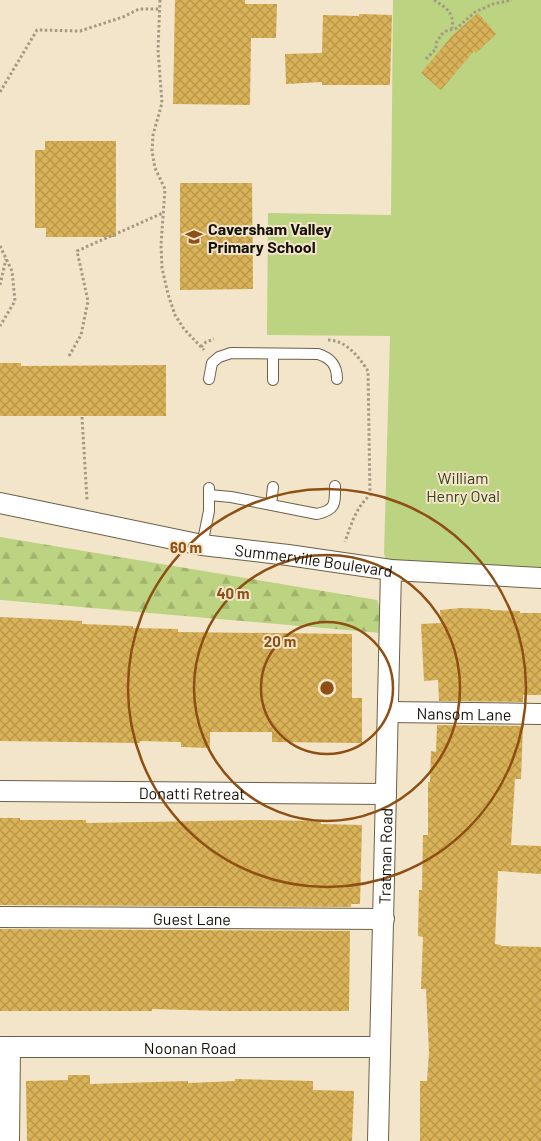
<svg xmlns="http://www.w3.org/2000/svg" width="541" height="1141" font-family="Barlow,sans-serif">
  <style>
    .green { fill: #bcd381 }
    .forest { fill: url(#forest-firs) }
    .building { fill: url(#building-cross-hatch) }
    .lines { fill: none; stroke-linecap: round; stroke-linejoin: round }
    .service-casing { stroke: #6c6047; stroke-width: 12 }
    .minor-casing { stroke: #6c6047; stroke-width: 22 }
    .path { stroke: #a49984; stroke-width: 3; stroke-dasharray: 2.5 2.5; stroke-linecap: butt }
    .service { stroke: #fff; stroke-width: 10 }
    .minor { stroke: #fff; stroke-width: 20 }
    .ring { fill: none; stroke: #8d4f13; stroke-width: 2.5 }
    .labels { text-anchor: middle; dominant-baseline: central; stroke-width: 4; stroke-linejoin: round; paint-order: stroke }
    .poi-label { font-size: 16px; font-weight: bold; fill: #151007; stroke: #f3e5c9; text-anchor: start }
    .park-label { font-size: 16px; fill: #353f1a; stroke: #f3e5c9 }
    .street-label { font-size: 16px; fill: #151007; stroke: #f3e5c9 }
    .centre { fill: #8d4f13; stroke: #f3e5c9; stroke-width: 2.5 }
    .ring-label { font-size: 15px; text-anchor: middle; font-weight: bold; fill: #8d4f13; stroke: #f3e5c9; stroke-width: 4; stroke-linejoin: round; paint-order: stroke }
  </style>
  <defs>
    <pattern id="forest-firs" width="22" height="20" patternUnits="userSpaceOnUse" patternTransform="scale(1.25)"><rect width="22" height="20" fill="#bcd381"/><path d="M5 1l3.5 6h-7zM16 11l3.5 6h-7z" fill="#a1b46e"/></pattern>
    <pattern id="building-cross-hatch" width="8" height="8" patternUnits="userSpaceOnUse" patternTransform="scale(1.25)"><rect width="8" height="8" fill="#d9b157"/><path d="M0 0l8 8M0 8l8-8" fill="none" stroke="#b9974a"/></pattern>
  </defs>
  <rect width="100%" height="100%" fill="#f3e5c9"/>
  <path class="green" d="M393 0H541V578L391 570 384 554 390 336 267 335 268 213 391 215Z"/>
  <path class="forest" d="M0 537 377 600 381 611V633L1 600H0Z"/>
  <path class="building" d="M175 0H245V4H277L276 38H251L250 105 173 104Z
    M478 13 496 34 476 53 474 51 441 90 421 73 452 36Z
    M359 14 392 15 390 85H322V82L286 84 285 54 322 53 323 15 359 16Z
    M45 141H116V237H46V228H35V150H45Z
    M180 183H252L253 289 180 290Z
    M0 363H21V366L166 365V416H0Z
    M461 608 490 609V610L520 611V613H541V695H523V702L439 701 438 680 424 681 421 624 441 623 440 610Z
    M0 617 82 621V624L133 626V628L178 629V632L352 634V698H362V743L272 742V732H210V748L181 747V742L140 741V743L0 741Z
    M437 725 523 726 521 779H515L511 845 541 846V874L498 871 495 944 501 945V946L541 947V1141H420V1081H427L429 1052 426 989H421L423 937 418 936 419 890H422L423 835H428V782H430L431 751 436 752Z
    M0 818H20V820H86V823L258 820 321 821V824L362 825 360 904H351V907L0 905Z
    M0 929 350 931 349 1011H222L152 1009V1011H0Z
    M68 1075H90V1084L188 1081V1083L235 1081V1079L313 1081V1090L354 1091 352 1141H27L26 1081 68 1080Z"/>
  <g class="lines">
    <g class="service-casing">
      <path id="service" d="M209 379 212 363 219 357 231 353 318 354C331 358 337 365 337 379
        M273 380V354
        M209 495 231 497 317 514C336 510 335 504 335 486
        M271 505 273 487
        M202 545 209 511V488"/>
    </g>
    <g class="minor-casing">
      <g id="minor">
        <path id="s1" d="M0 503 202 545 288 555 391 570 541 578"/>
        <path id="s2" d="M388 712 541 714"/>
        <path id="s3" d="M0 791 386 794"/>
        <path id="s4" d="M0 917 384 919"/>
        <path id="s5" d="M0 1047H379"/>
        <path d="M9 1141 10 1047"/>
        <path id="s6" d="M378 1141 391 570"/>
      </g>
    </g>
    <path class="path" d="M160 0 158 50 162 103 153 135 152 151 155 168 165 189 161 245 162 268 168 294 175 315 184 329 204 350
      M434 0C446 7 455 14 452 28
      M426 59 436 49V43L442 34 446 31 457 28 475 12 493 4 512 0
      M0 92 37 30 80 31 123 17 139 9H159
      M0 246 12 271 15 301 0 326
      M0 285 6 259
      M328 340C346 340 359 357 368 371L370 495C356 508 351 524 345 542
      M201 347 206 342 214 339
      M69 356 81 335 88 301 77 251 163 213
      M82 417 87 500"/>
    <use href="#service" class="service"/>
    <use href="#minor" class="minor"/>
  </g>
  <g class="ring">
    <circle cx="327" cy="688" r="66"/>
    <circle cx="327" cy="688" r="133"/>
    <circle cx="327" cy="688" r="199"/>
  </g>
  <defs>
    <g id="school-bare" transform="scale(1.35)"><path d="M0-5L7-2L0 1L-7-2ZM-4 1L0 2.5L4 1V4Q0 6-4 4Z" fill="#8d4f13" stroke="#f3e5c9" stroke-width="2.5" paint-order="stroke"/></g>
  </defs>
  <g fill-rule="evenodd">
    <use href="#school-bare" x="194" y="237"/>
  </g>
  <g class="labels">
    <g class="poi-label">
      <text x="208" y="228">Caversham Valley<tspan x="208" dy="18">Primary School</tspan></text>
    </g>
    <g class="park-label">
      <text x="463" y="477">William<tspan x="463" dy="18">Henry Oval</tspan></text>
    </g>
    <g class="street-label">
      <text stroke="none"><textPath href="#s1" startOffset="319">Summerville Boulevard</textPath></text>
      <text stroke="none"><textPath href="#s2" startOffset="76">Nansom Lane</textPath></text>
      <text stroke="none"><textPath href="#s3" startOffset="192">Donatti Retreat</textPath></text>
      <text stroke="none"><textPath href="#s6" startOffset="285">Tratman Road</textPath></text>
      <text stroke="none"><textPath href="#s4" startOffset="192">Guest Lane</textPath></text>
      <text stroke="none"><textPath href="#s5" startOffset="190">Noonan Road</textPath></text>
    </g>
  </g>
  <circle cx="327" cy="688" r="8" class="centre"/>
  <g class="ring-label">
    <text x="186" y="553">60 m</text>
    <text x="233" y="599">40 m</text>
    <text x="280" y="647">20 m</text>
  </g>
</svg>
